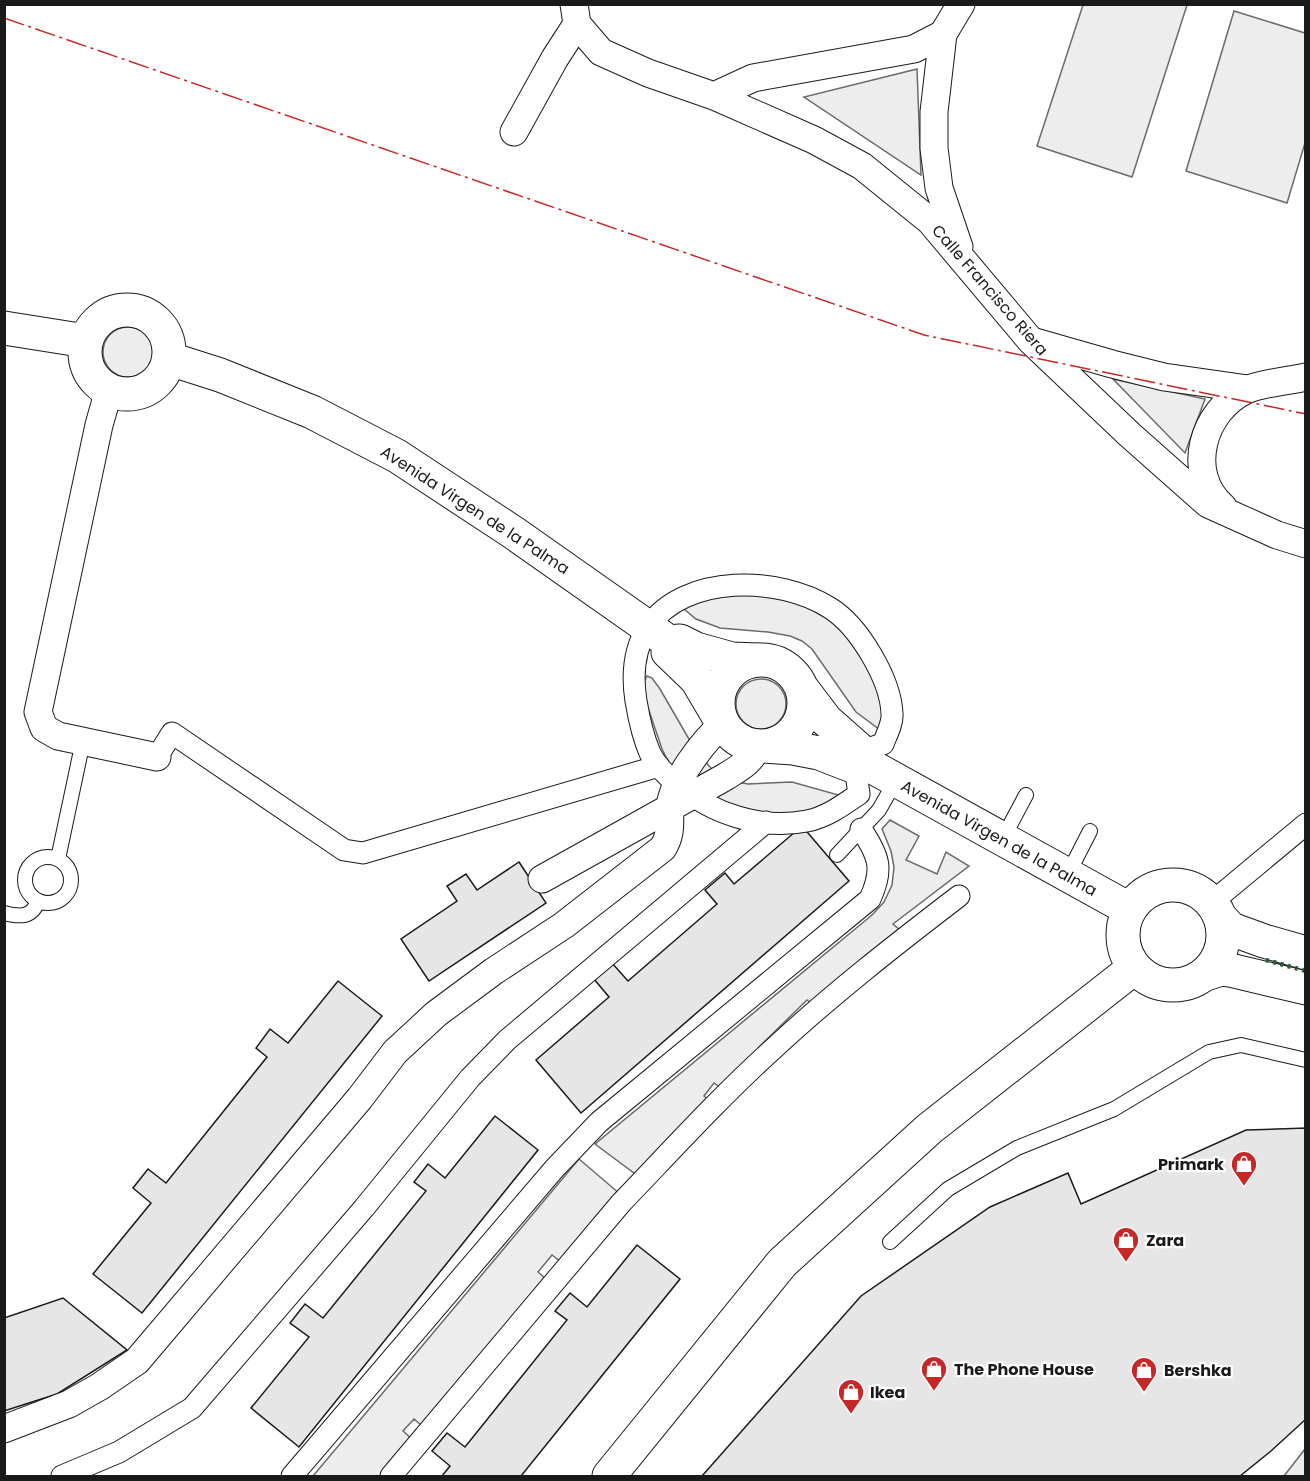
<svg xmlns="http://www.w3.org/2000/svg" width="1310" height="1481" font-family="Poppins,sans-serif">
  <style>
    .built { fill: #ededed; stroke: #6a6a6a; stroke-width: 1.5 }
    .building { fill: #e6e6e6; stroke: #1a1a1a; stroke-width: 1.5 }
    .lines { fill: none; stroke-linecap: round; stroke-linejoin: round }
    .service-casing { stroke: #1a1a1a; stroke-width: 16 }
    .pedestrian-casing { stroke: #1a1a1a; stroke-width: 23 }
    .minor-casing { stroke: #1a1a1a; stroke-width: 29 }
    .tertiary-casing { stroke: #1a1a1a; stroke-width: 35 }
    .service { stroke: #fff; stroke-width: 14 }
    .pedestrian { stroke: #fff; stroke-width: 21 }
    .minor { stroke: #fff; stroke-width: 27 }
    .tertiary { stroke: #fff; stroke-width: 33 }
    .hedge { stroke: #2b5a34; stroke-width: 4.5; stroke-dasharray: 3 4.5; stroke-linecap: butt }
    .power { stroke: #c62828; stroke-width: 1.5; stroke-dasharray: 21 4.5 3 4.5; stroke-linecap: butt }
    .labels { text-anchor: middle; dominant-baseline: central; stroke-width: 4.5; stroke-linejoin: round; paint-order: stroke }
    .street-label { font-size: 16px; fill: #1a1a1a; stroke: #fff }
    .poi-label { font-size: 16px; font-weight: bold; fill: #1a1a1a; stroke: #fff; text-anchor: start }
  </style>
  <rect width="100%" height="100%" fill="#fff"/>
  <path class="built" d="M1083 5H1187L1132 177 1037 146Z
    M1234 11 1305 33V143L1287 203 1186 171Z
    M917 69 921 175 804 97Z
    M103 352a25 25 0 1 1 50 0a25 25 0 1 1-50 0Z
    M1113 379 1205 399 1185 453Z
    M739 592 789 599 817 611 839 626 870 669 884 707 883 732 856 712 812 649 802 641 790 636 768 632 720 628 696 619 684 609 690 603Z
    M647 676 652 678 660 689 697 753 711 768 728 780 748 784 792 782 842 796 835 802 796 815 750 813 706 798 672 769 662 749 644 696 643 684Z
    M736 704a25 25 0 1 1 50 0a25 25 0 1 1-50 0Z
    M890 820 919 836 906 860 937 874 946 852 969 866 893 924 901 931 813 1005 807 1000 758 1048 763 1054 724 1090 714 1083 704 1096 712 1103 638 1176 595 1144 872 915 884 902 892 885 894 867 891 851 882 829Z
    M579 1159 620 1194 561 1262 552 1255 538 1272 546 1279 422 1426 414 1419 403 1431 412 1439 381 1476H313Z
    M1305 1449V1476H1284Z"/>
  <path class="building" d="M802 826 849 881 581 1113 536 1060 609 997 594 979 612 963 628 981 717 904 705 890 725 873 734 884Z
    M519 862 546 903 429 981 401 939 457 901 447 886 466 874 477 890Z
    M338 981 382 1016 142 1313 93 1274 151 1203 133 1188 148 1169 166 1183 267 1057 256 1048 270 1029 288 1043Z
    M495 1116 538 1150 299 1447 251 1408 309 1337 290 1323 305 1304 323 1318 426 1191 414 1182 428 1164 445 1178Z
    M1306 1128V1419L1271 1451 1240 1476H702L861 1296 990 1207 1068 1173 1081 1204 1246 1130Z
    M637 1245 680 1279 521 1476H442L450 1466 432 1451 447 1433 465 1447 567 1320 555 1311 570 1293 587 1307Z
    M63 1298 127 1350 57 1394 4 1411V1318Z"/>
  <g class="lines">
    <g class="service-casing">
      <path id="service" d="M1002 840 1026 795
        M837 855 879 810 896 780
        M25 880a23 23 0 1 1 46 0a23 23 0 1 1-46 0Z
        M58 859 83 741
        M1067 876 1090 831
        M4 913C20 917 32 918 38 901
        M890 1242 948 1189 1017 1148 1114 1109 1209 1052 1241 1045 1306 1060"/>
    </g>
    <g class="pedestrian-casing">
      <path id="pedestrian" d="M157 757 172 733 344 850 363 853 659 766
        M855 767 859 794C843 805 827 817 807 821 761 830 712 814 677 784 667 776 656 766 650 753 643 737 639 719 636 701 632 676 634 649 648 627 685 573 780 576 830 608 859 626 891 680 892 714 893 723 886 736 883 744L861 751
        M1211 903 1306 824
        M62 1476 119 1452 192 1408 364 1208 470 1078 507 1040 766 822
        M292 1476 555 1168 599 1122 870 899C884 869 879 856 861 829
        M391 1476 621 1203C671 1151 719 1098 772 1050 831 995 895 945 959 896"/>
    </g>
    <g class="minor-casing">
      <path id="minor" d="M574 4 577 24 601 52 648 73 714 96 814 140 862 166 930 221 1031 341 1130 435 1208 504 1277 535 1306 544
        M714 96 753 78 914 49 943 34
        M514 132 555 58 577 24
        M959 247 939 188 934 148V112L943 34 961 4
        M1035 342 1112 364 1164 377 1248 389
        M109 390 99 425 38 712 44 728 58 736 157 757
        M1223 507C1184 473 1203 410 1246 390 1262 383 1288 381 1306 377
        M542 879 725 777C739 768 752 762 758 745
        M4 1429 69 1404 99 1387 137 1361 360 1098 395 1052 436 1014 494 971 564 925 663 848C672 833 669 824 670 807 672 782 704 740 723 724"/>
    </g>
    <g class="tertiary-casing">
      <path id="tertiary" d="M85 352a42 42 0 1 1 84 0a42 42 0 1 1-84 0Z
        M4 328 86 341
        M170 359 220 375 312 412 397 456 514 533 669 642 680 641 696 649 732 659 758 660
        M669 642 668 652 697 680 720 719
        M718 703a43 43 0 1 1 86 0a43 43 0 1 1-86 0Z
        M801 687 826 720 861 751 869 765 1129 909
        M763 746 793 748 819 753 855 767 869 765
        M1123 935a50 50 0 1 1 100 0a50 50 0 1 1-100 0Z
        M1219 916 1231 929 1264 941 1306 953
        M1206 974 1221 969 1230 970 1306 988
        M609 1476 782 1263 929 1129 1134 968"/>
    </g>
    <use href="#service" class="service"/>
    <use href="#pedestrian" class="pedestrian"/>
    <use href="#minor" class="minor"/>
    <use href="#tertiary" class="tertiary"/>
    <path class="hedge" d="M1266 960 1306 971"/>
    <path class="power" d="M4 18 924 335 1306 414"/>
  </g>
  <defs>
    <g id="shop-pin" transform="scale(1.35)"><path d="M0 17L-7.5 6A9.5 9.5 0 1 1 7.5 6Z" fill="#c62828" stroke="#fff"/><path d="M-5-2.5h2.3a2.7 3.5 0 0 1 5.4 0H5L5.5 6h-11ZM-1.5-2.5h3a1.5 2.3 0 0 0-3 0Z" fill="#fff"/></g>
  </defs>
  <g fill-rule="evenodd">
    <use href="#shop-pin" x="1244" y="1164"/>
    <use href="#shop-pin" x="1126" y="1240"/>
    <use href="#shop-pin" x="934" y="1369"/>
    <use href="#shop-pin" x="1144" y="1370"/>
    <use href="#shop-pin" x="851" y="1392"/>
  </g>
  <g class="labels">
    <g class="street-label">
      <text transform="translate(990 290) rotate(49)">Calle Francisco Riera</text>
      <text transform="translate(475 510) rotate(33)">Avenida Virgen de la Palma</text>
      <text transform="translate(999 838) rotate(29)">Avenida Virgen de la Palma</text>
    </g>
    <g class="poi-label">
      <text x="1224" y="1164" text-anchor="end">Primark</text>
      <text x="1146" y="1240">Zara</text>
      <text x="954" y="1369">The Phone House</text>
      <text x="1164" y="1370">Bershka</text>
      <text x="870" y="1392">Ikea</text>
    </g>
  </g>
  <rect width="1310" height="1481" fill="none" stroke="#1a1a1a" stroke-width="12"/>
</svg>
